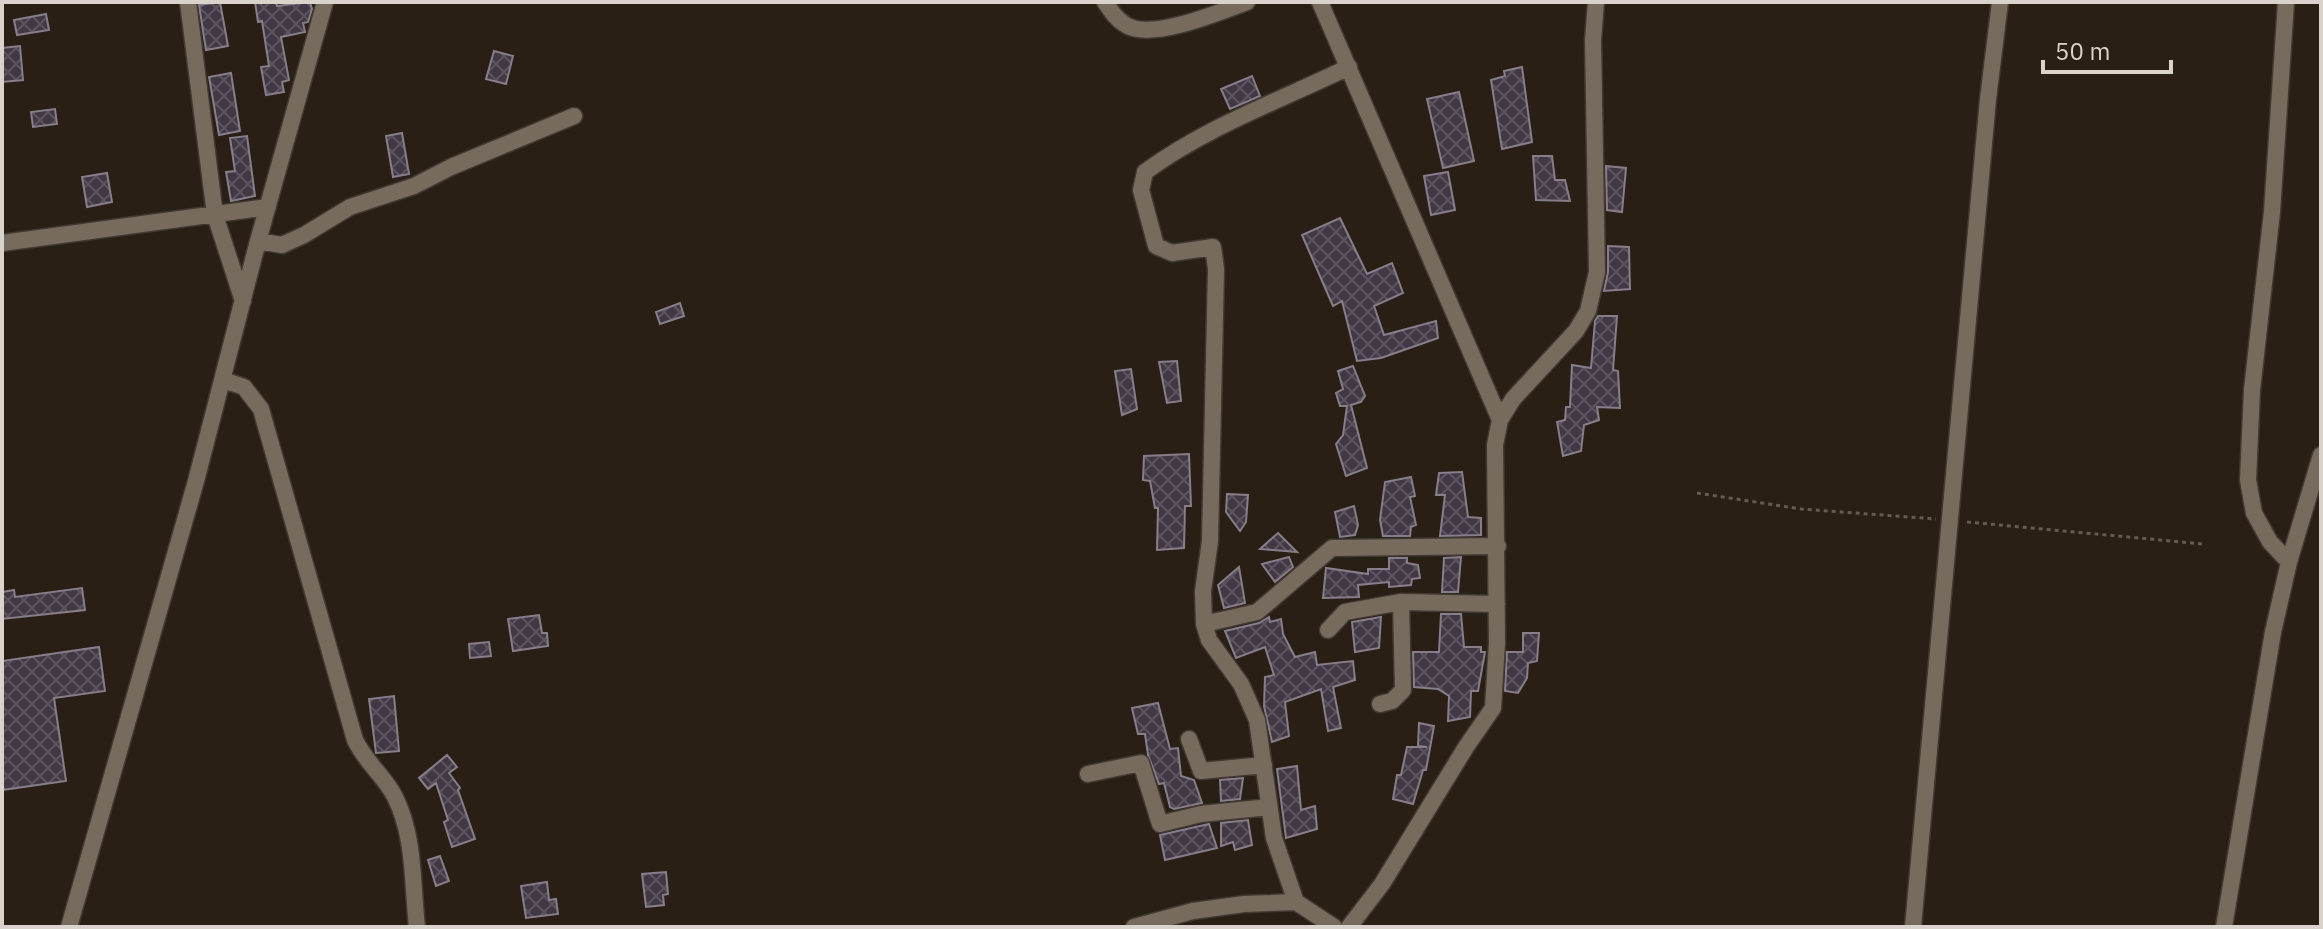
<svg xmlns="http://www.w3.org/2000/svg" width="2323" height="929" font-family="'IBM Plex Sans',sans-serif">
  <style>
    .building { fill: url(#building-cross-hatch); stroke: #877d8b; stroke-width: 2 }
    .lines { fill: none; stroke-linecap: round; stroke-linejoin: round }
    .street-casing { stroke: #413932; stroke-width: 19 }
    .path { stroke: #645c52; stroke-width: 3; stroke-dasharray: 4 4; stroke-linecap: butt }
    .street { stroke: #776b5e; stroke-width: 16 }
  </style>
  <defs>
    <pattern id="building-cross-hatch" width="8" height="8" patternUnits="userSpaceOnUse" patternTransform="scale(2)"><rect width="8" height="8" fill="#413844"/><path d="M0 0l8 8M0 8l8-8" fill="none" stroke="#5c545e"/></pattern>
  </defs>
  <rect width="100%" height="100%" fill="#291f14"/>
  <path class="building" d="M220 2 228 46 206 50 199 5Z
    M255 2H276L277 6 310 2 312 9 308 22 303 23 305 32 281 37 289 80 282 82 284 92 266 95 261 67 269 66 262 21 258 22Z
    M46 14 49 30 17 35 14 20Z
    M20 46 23 80 2 82V48Z
    M494 51 513 56 506 84 486 79Z
    M1522 67 1532 142 1502 149 1491 80 1505 76 1504 71Z
    M231 73 240 131 219 135 209 77Z
    M1252 76 1260 96 1230 109 1221 89Z
    M1459 92 1474 161 1443 168 1427 99Z
    M55 109 57 124 33 127 31 112Z
    M402 133 409 174 393 177 386 136Z
    M247 136 255 196 231 201 226 172 235 171 230 138Z
    M1533 156H1552L1555 180H1565L1570 201 1536 200Z
    M1606 166 1626 168 1622 212 1607 210Z
    M1448 172 1455 210 1431 215 1424 176Z
    M107 173 112 202 87 207 82 177Z
    M1340 218 1367 274 1392 263 1403 293 1374 306 1384 335 1436 321 1438 338 1381 358 1357 361 1342 301 1333 306 1302 235Z
    M1608 246 1629 247 1630 289 1604 291 1608 272Z
    M680 303 684 316 660 324 656 312Z
    M1598 316H1617L1613 370 1618 371 1620 408 1597 407 1599 420 1584 425 1581 451 1563 456 1557 422 1565 420 1566 407H1570L1572 365 1591 368 1595 321Z
    M1177 361 1181 401 1167 403 1159 362Z
    M1353 366 1365 396 1361 402 1351 405 1367 468 1346 476 1336 444 1343 435 1347 406H1340L1336 393 1343 389 1338 371Z
    M1131 369 1137 409 1122 415 1115 371Z
    M1189 454 1191 506H1185L1184 548 1157 550 1158 508H1155L1150 481 1143 480 1144 456Z
    M1462 472 1468 517 1481 518V535L1440 536 1445 495H1436L1439 473Z
    M1411 477 1415 496 1410 497 1416 525 1411 527 1410 536H1383L1380 520 1385 482Z
    M1227 494 1248 495 1246 522 1240 531 1226 512Z
    M1354 506 1358 525 1355 535 1340 537 1335 512Z
    M1278 533 1297 552 1260 549Z
    M1289 557 1293 567 1275 582 1262 564Z
    M1461 557 1458 592H1442L1444 558Z
    M1389 558H1407V563L1418 565 1420 578 1412 579 1411 585 1389 587V582L1358 585 1359 597 1323 598 1326 568 1368 574V569H1389Z
    M1239 567 1245 603 1224 608 1218 585Z
    M82 588 85 610 2 619V592L14 590 15 597Z
    M1441 614H1461L1464 647H1481V652H1485L1478 691H1471L1470 717 1448 721 1449 696 1438 689 1414 687 1413 652H1439Z
    M539 615 542 633H547L548 646 513 651 508 619Z
    M1269 617 1270 622 1281 619 1283 634 1295 657 1315 652 1317 665 1353 661 1355 680 1333 687 1341 728 1328 731 1321 689 1285 702 1289 736 1272 742 1264 706 1265 677 1274 675 1265 647 1236 658 1225 631 1259 623Z
    M1381 617 1379 648 1355 652 1352 622Z
    M1523 633H1539L1537 661 1528 663 1527 678 1518 693 1505 691 1507 652H1523Z
    M489 642 491 656 470 658 469 644Z
    M99 647 105 691 54 698 66 781 2 790V661Z
    M394 696 399 751 376 753 369 699Z
    M1158 703 1170 749 1178 748 1181 776 1194 780 1202 803 1174 809 1170 807 1164 783 1159 784 1148 755 1145 734H1138L1132 708Z
    M1419 723 1434 726 1426 770H1423L1413 804 1393 799 1397 775H1401L1407 747H1427L1418 746Z
    M447 755 457 767 449 773 460 788 458 790 475 839 452 847 444 822 448 820 436 783 428 789 419 778Z
    M1297 766 1301 810 1315 806 1317 829 1286 838 1277 769Z
    M1243 778 1240 799 1221 801 1220 780Z
    M1248 820 1252 845 1235 850 1233 842 1221 846V823Z
    M1209 824 1217 848 1165 860 1160 835Z
    M440 856 449 881 436 886 428 860Z
    M666 872 668 894 663 895 664 905 646 907 642 874Z
    M547 882 549 900 556 899 558 914 526 918 521 886Z"/>
  <g class="lines">
    <g class="street-casing">
      <path id="street" d="M188 2 215 215 243 301
        M1105 2C1111 11 1116 19 1126 25 1151 41 1220 12 1247 2
        M1320 2 1500 420
        M2286 2 2272 212 2252 390 2248 480 2254 513 2270 542 2289 562
        M258 241 282 245 304 235 350 207 414 186 451 167 574 116
        M2 243 268 207
        M223 380 244 387 261 409 355 740C366 763 385 777 395 797 415 837 412 883 417 927
        M1204 624 1257 612 1332 548 1498 546
        M1328 630 1345 612 1401 602 1497 604
        M1380 704 1392 701 1403 690 1401 602
        M1189 739 1201 771 1264 765
        M1088 774 1141 763 1160 824 1201 814 1269 807
        M1296 902 1274 838 1257 720 1241 684 1209 640 1204 624 1203 591 1210 541 1216 269 1213 247 1172 253 1156 246 1141 190 1145 172C1206 127 1281 100 1349 67
        M69 927 196 481 258 241 325 2
        M1134 927 1193 911 1244 904 1296 902 1334 927
        M1349 927 1382 884 1466 747 1493 708 1497 643 1495 445 1500 420 1513 399 1576 331 1588 311 1597 272 1593 40 1596 2
        M1913 927 1988 99 2000 2
        M2224 927 2273 632 2289 562 2321 455"/>
    </g>
    <path class="path" d="M1697 493 1801 509 1936 519
      M1967 522 2203 544"/>
    <use href="#street" class="street"/>
  </g>
  <rect width="2323" height="929" fill="none" stroke="#d9d3cc" stroke-width="8"/>
  <path d="M2043 60v12h128v-12" fill="none" stroke="#d9d3cc" stroke-width="4"/>
  <text x="2055" y="60" font-size="24" fill="#d9d3cc" stroke="#291f14" stroke-width="6" paint-order="stroke">50 m</text>
</svg>
